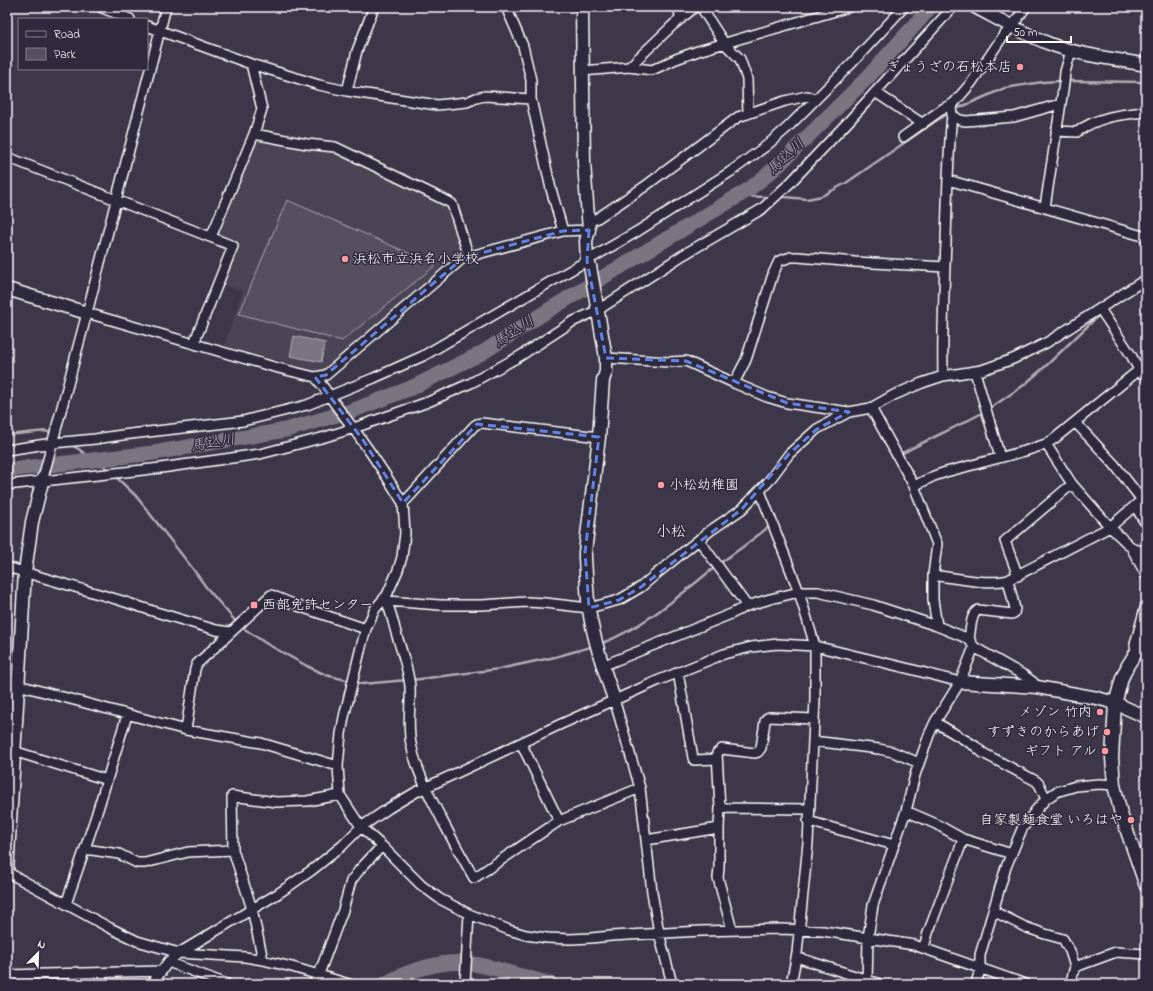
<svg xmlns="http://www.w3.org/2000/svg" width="1153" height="991" font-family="'Indie Flower','Klee One',sans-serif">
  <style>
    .built { fill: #494455 }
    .green { fill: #555060; stroke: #aaa8b0 }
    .water { fill: #797682; stroke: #afadb4 }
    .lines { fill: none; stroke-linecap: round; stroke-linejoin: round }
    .stream { stroke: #afadb4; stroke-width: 2.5 }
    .river { stroke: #797682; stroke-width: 15 }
    .street-casing { stroke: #fff; stroke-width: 12 }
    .secondary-casing { stroke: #fff; stroke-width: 15 }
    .street { stroke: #2f2a3d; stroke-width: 9 }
    .secondary { stroke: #2f2a3d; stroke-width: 12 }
    .marked { fill: none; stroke: #6183e4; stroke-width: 3; stroke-dasharray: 8 5; stroke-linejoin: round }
    .poi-dot { fill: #ff9aa2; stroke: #2f2a3d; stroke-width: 1.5 }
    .labels { text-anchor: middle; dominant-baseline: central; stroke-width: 3; stroke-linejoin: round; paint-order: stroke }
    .poi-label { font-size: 14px; fill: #fff; stroke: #2f2a3d; text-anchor: end }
    .water-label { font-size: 15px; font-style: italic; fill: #b5b4ba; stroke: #2f2a3d }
    .neighbourhood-label { font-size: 15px; fill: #fff; stroke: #2f2a3d }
  </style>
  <rect width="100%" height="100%" fill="#3c3749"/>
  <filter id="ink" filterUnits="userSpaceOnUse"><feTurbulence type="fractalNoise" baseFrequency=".025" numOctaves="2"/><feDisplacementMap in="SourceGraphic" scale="8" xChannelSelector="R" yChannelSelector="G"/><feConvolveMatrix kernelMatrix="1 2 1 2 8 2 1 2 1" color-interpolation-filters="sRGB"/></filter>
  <g filter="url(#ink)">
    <path class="built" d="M257 141 333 150 447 208 463 253 324 370H314L224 346 243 291 223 285 237 251 214 240Z"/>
    <path class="green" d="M287 200 436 265 342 341 239 314Z"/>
    <path class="water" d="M294 336 325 343 321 362 290 356Z"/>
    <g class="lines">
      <path class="stream" d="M1067 81 1146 82
        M954 110 1005 88 1042 82 1062 81
        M738 196 766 197
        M784 197 807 199 822 196 846 183 949 112
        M989 409 1024 385 1048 364 1099 315
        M7 435 46 431 52 434
        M70 444 80 450 93 461 102 464 110 471
        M899 455C926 440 955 428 982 413
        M115 476 136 496 193 569 206 587 237 623
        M719 564 744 546 771 525
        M241 626 246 630 267 644 307 666 326 675 350 681
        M600 644C644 627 679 596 715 567
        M412 680 499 669 555 657 594 646
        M354 683 362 684 407 680"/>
      <path class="river" d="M7 470 153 453 286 430 354 410 411 388 482 353 552 308 748 190 779 165 868 77 921 18 930 7
        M385 984C407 971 441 960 467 963 478 964 489 967 500 970 517 975 534 979 551 984"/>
      <g class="street-casing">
        <path id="street" d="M100 7 130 19
          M506 7 523 46 531 80V99L551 189 563 231
          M678 7 681 19
          M701 7 724 43 740 59 747 79 748 114
          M147 26 251 64 319 85 347 91 437 105 467 102 476 98 485 96 531 99
          M629 67 652 70 676 59 698 51 849 7
          M582 71 629 67 673 25 695 7
          M347 91 357 51 374 7
          M875 92 923 124
          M952 115 960 120 966 121 1014 117 1060 104
          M1056 131 1077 132C1097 117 1121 114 1146 112
          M254 134 307 144 335 147 449 202 452 204 469 257
          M903 137 944 108 954 103
          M7 157 233 246 194 343
          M948 180 1146 237
          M1045 207 1064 83 1065 72 1071 51
          M588 221 596 219 644 187 738 117 785 101 807 96 814 99
          M211 237 254 134 262 109 251 64
          M1100 309 1131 355 1139 370 1146 377
          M87 313 274 367 315 377 326 375 463 258 563 231 589 230
          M606 358 669 362 686 361 734 383 767 397 787 403 849 412 871 408 894 395 922 383 943 376 982 370 1013 359 1046 343 1146 279
          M975 372 1000 457
          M943 376C942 331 944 287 946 242 947 199 948 156 952 114L951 109 954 103 972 82 1001 39 1012 26 1026 7
          M315 377C323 385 328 394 335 404 359 435 382 468 403 503L405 533 402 557 398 570 387 595 375 609 366 629 361 647 344 717 341 734 338 766 340 795 361 827 382 846 421 885 440 899 469 914 509 930 526 935 547 938 570 939 591 938 611 936 701 931 782 929 823 931 914 945 1025 984
          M734 383 746 360 773 274 779 261 791 257H798L855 262 945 267
          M871 408 914 486 937 544 933 575V600L937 626
          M1075 422 1114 464 1142 500
          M1046 444 1072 484 1110 527 1131 547 1146 575
          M7 450 53 443 95 439 122 435 243 421 307 405 374 378 423 356 638 231 730 172 766 146 787 128 852 63 904 7
          M43 478 87 313 166 7
          M7 485 161 468 260 454 325 437 354 428 428 402 471 383 520 356 572 322 598 310 683 255 762 209 790 183 847 123 953 7
          M914 486 934 476 946 472 1025 451 1046 444 1054 439 1139 370
          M760 491 799 592 815 646V700L808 843 797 953 791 984
          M403 503 410 496 474 426 477 424 482 423 599 437
          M1135 506 1146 524
          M699 540 747 606
          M1133 549 1146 552
          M7 567 119 600 156 612 216 630 230 632
          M933 575C954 578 988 585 1008 580L1110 527 1137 504 1143 499H1146
          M1018 576 1005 541 1072 484
          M385 598C391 610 393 623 397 636 402 652 408 669 410 686 411 705 407 725 411 744 416 769 427 792 439 814 450 836 462 857 474 878L559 821 640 788
          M387 601 440 605H482L527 602 545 603 589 608 619 600 641 587 655 575 676 558 711 530 742 509 768 482 789 454 817 429 849 412
          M969 639C971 630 970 615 978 610L1012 614 1014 613 1015 609 1008 580
          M974 647 1025 676 1033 682 1037 687
          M1136 651 1135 644 1146 605
          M602 666 731 614 747 606 770 599 799 592H818L873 605 937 626 969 639 974 647 960 682 935 722 929 735 915 775 906 811 873 905 868 938 867 984
          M678 672 693 758 694 760 717 759
          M7 679 18 685 186 730 261 743 338 766
          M614 699 640 788 652 892 659 933 672 984
          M935 722 975 746 983 753 1036 781 1039 784 1046 799
          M186 730 195 669 197 664 271 595 298 606 366 629
          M813 741 879 749 893 752 919 763
          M521 743 559 821
          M7 749 107 780
          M720 808 809 809
          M906 811 936 824 963 839 1012 854
          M808 821 894 845
          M646 840 719 828
          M85 849 119 854 137 863H145L188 852 233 850
          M7 872 110 928 137 941 179 953 245 957 263 960 292 967 349 984
          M66 904 95 819 127 715
          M993 911 1025 927 1045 934 1063 939 1070 951 1075 967 1070 984
          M732 930 718 878 719 868V828L720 808 717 753 722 749 755 753 758 752 761 748 765 721 767 718 769 717 813 719
          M924 947 928 933 960 848 963 839
          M796 957 880 984
          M263 960 252 909 233 850 232 796 276 802 307 801 340 795
          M168 962 227 984
          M1075 967 1116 952 1146 954
          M7 975 162 971
          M75 984 76 972
          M152 984 168 962 179 953 279 893 312 870 342 846 361 827 389 808 416 792 559 725 657 681 724 654 751 647 778 644 815 646 910 669 960 682
          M314 984 319 974 343 910 351 881 360 869 382 846
          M465 984 469 914
          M976 984 980 969V955L1006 867 1022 829 1036 810 1046 799 1056 792 1076 786 1099 784 1114 785"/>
      </g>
      <g class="secondary-casing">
        <path id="secondary" d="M582 7 584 163 589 230 586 241 587 261 590 266 606 358V372L603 380 599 437 585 552V558C586 575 587 593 589 610 594 641 604 670 614 699
          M975 7C1000 20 1024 34 1050 44 1078 55 1116 59 1146 65
          M7 289 87 313
          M1146 637 1128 665 1122 678 1118 693 1115 703 1112 758 1114 785 1121 814 1146 886
          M960 682 1037 687 1097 698 1115 703 1146 717
          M7 872 25 572 32 522 43 478"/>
      </g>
      <use href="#street" class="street"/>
      <use href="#secondary" class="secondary"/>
    </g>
  </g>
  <path class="marked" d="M589 230 587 261 606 358 686 361 787 403 849 412 817 429 789 454 742 509 641 587 619 600 589 608 585 552 599 437 477 424 403 503 363 440 315 377 326 375 463 258 563 231Z"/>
  <g class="poi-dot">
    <circle cx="1020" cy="67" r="4"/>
    <circle cx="345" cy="259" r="4"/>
    <circle cx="661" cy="485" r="4"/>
    <rect x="250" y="601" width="8" height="8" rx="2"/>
    <circle cx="1100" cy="712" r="4"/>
    <circle cx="1107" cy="732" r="4"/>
    <circle cx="1105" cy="751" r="4"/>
    <circle cx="1131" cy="820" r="4"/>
  </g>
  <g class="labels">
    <g class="poi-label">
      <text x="1012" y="67">ぎょうざの石松本店</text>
      <text x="353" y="259" text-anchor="start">浜松市立浜名小学校</text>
      <text x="669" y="485" text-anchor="start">小松幼稚園</text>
      <text x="262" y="605" text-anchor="start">西部免許センター</text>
      <text x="1092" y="712">メゾン 竹内</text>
      <text x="1099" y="732">すずきのからあげ</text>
      <text x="1097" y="751">ギフト アル</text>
      <text x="1123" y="820">自家製麺食堂 いろはや</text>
    </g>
    <g class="water-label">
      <text transform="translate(786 157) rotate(-43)">馬込川</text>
      <text transform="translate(514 332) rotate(-33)">馬込川</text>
      <text transform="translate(213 443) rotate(-10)">馬込川</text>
    </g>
    <g class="neighbourhood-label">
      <text x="671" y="532">小松</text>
    </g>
  </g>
  <rect width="1153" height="991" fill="none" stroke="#2f2a3d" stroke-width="24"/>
  <rect x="12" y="12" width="1129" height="967" fill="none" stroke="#fff" stroke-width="1.5" filter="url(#ink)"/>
  <rect x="18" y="18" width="130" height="52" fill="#2f2a3d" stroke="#827f8b"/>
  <rect x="26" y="31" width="20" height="6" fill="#2f2a3d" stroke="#827f8b"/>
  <text x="54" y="38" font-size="12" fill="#ffffff">Road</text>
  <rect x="26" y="48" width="20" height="12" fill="#555060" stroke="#827f8b"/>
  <text x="54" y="58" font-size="12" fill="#ffffff">Park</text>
  <g transform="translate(38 953) rotate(23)" stroke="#2f2a3d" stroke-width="3" paint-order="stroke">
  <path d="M0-3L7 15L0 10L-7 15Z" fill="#ffffff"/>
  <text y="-6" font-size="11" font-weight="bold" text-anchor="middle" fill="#ffffff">N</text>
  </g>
  <path d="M1007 36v6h64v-6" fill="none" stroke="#ffffff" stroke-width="2"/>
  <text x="1013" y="36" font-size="12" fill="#ffffff" stroke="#2f2a3d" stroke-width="3" paint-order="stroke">50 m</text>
</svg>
